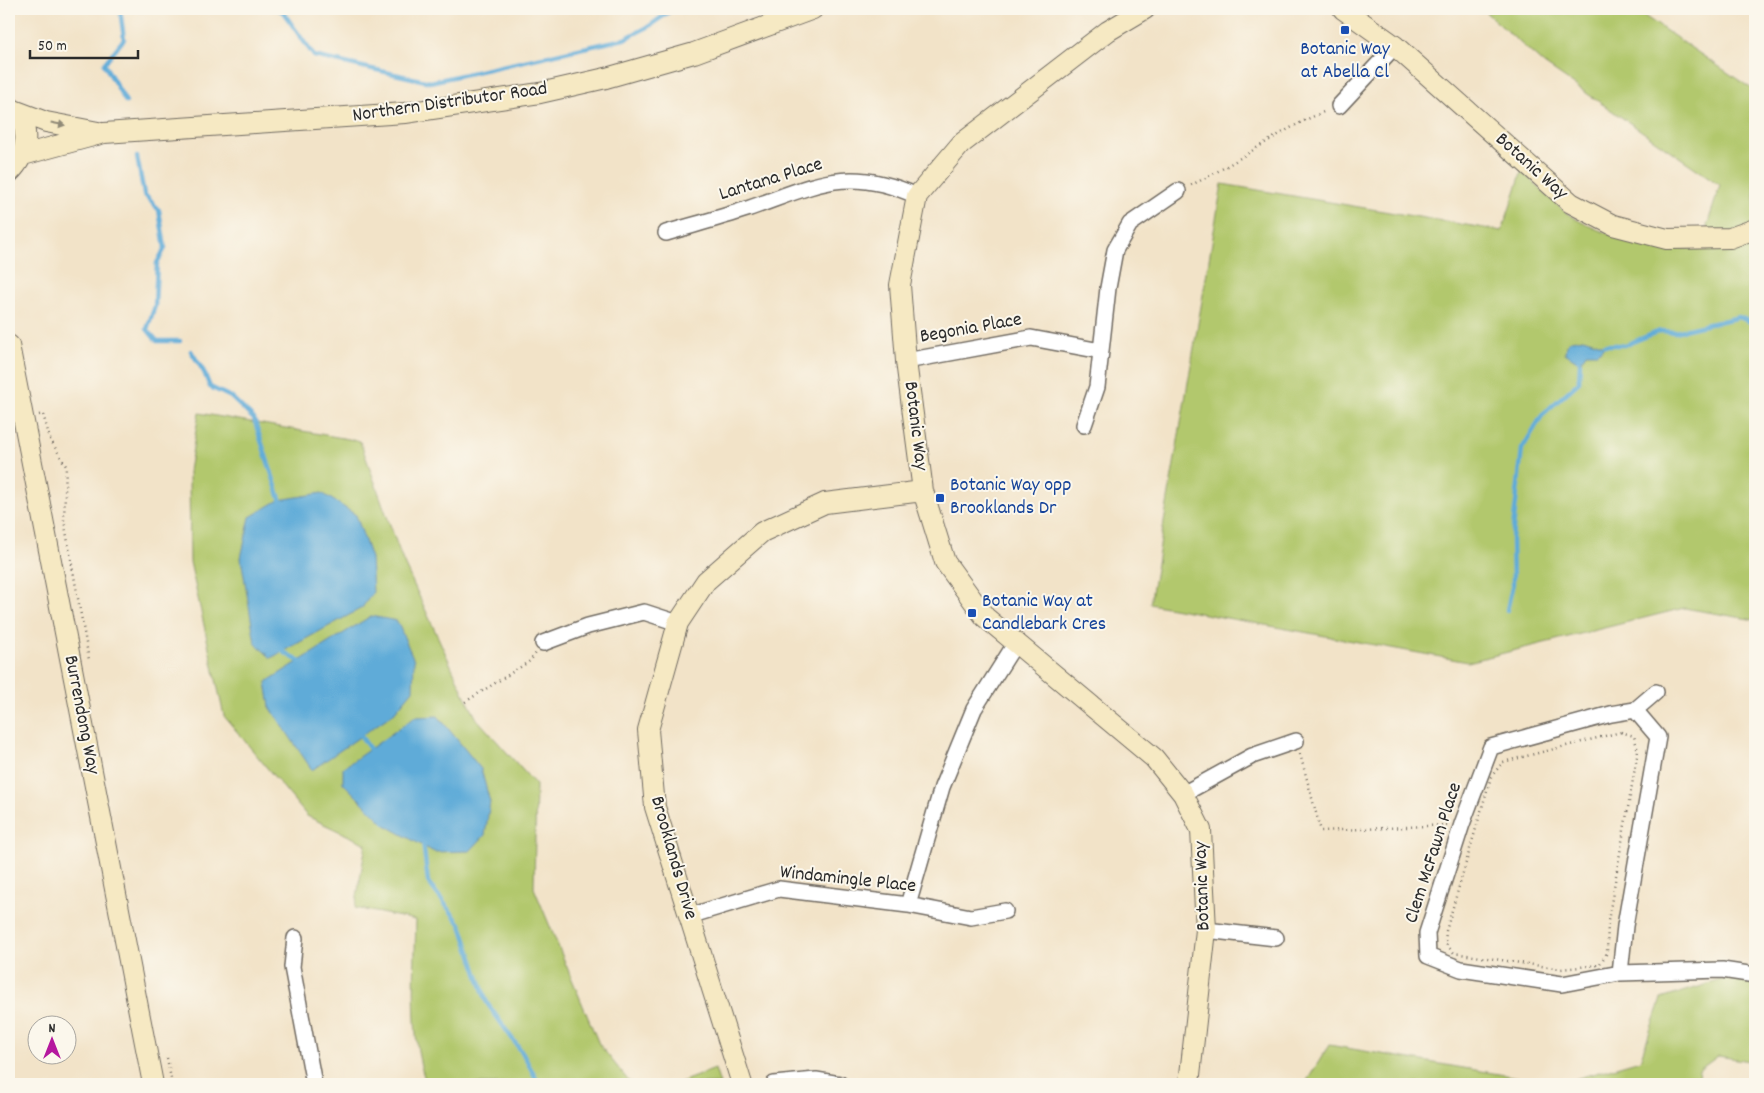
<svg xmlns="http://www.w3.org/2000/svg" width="1764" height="1093" font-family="Dekko,sans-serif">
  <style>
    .green { fill: #b2c86d; stroke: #6e7a4c }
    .water { fill: #5fabd8; stroke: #456b82 }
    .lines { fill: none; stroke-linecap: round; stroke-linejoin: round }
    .stream { stroke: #5fabd8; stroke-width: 4.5 }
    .street-casing { stroke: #716b62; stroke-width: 18 }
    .secondary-casing { stroke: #716b62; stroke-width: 22 }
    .path { stroke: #716b62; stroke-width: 2.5; stroke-dasharray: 1 4; stroke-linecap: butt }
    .street { stroke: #fff; stroke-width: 15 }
    .secondary { stroke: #f6e9c3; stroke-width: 20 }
    .oneway { fill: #908a77 }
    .transit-dot { fill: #1a4fb4; stroke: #fbf7ec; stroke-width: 2 }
    .labels { text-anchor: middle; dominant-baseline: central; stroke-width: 4; stroke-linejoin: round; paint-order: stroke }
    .transit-label { font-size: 20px; fill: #164399; stroke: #fbf7ec; text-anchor: start }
    .street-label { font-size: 20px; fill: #2b2b2b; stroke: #fbf7ec }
  </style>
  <rect width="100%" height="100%" fill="#fbf7ec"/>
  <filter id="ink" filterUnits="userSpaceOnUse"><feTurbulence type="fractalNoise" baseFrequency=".02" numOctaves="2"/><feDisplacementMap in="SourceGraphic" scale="10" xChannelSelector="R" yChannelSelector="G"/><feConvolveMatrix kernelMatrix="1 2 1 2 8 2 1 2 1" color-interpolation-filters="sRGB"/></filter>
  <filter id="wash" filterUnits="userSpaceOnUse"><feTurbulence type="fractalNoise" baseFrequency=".0096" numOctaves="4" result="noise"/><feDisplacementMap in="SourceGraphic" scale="20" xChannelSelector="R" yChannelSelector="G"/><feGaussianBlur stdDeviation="1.12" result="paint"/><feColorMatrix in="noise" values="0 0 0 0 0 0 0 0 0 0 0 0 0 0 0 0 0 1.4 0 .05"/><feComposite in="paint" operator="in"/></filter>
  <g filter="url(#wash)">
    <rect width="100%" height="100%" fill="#f2e3c8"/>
    <path class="green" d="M1482 9H1634L1755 91V620L1684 608 1468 662 1150 604 1222 184 1502 231 1522 171C1536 184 1549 199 1564 211 1597 237 1669 253 1710 248L1707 226 1720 185 1544 64Z
      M199 413 360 441 403 561 465 696 477 719 536 785 534 888 599 1044 631 1084H427C409 1044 415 965 416 920L355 908 366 844 307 816 224 716 190 562 189 471Z
      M1755 969V1062L1718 1056 1699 1070 1697 1084H1558L1640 1060 1661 999Z
      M1329 1045 1557 1084H1305Z
      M715 1069 720 1084H676Z"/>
    <path class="water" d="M1583 338 1605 345 1598 353H1586L1580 363 1565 353 1566 345 1571 340Z
      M322 493 356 515 371 558 373 592 362 608 271 658 255 643 241 558 250 517 279 500Z
      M371 616 397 621 414 660 413 690 394 713 312 770 270 707 266 682Z
      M438 716 481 769 490 802 485 835 470 851 434 852 385 825 343 783V768L415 717Z"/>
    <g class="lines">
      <path class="stream" d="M120 9 124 39 104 64 126 102
        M278 9 283 12 314 56 430 82 624 39 648 27 673 9
        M137 157 144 194 159 210 165 248 157 263 155 306 147 329 157 341H180
        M1605 345H1625L1660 331 1675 332 1739 317 1755 324
        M191 351 204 372 210 387 231 397 254 419 282 505
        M1507 610 1513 583 1512 538 1522 449 1543 414 1579 382 1580 363
        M279 649 302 663
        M358 732 372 752
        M423 842 428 882 461 925 487 1003 523 1054 539 1084"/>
    </g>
  </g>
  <g filter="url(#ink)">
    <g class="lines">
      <g class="street-casing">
        <path id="street" d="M1339 106 1395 46
          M666 233C693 225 720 218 747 209 814 186 846 164 917 196
          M906 361 1031 338 1101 351
          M1084 425 1097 387 1108 288 1115 250 1130 224 1178 191
          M543 643 588 626 644 612 678 623
          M1635 710 1656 692
          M1183 794 1252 756 1296 741
          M908 905 942 787 974 709 1015 644
          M689 916 779 889 908 905 971 917 1005 911
          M1206 930 1276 938
          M295 938 292 967 314 1084
          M1620 973 1625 926 1658 737 1635 710 1611 714 1491 747 1462 824 1427 933 1428 956 1461 969 1562 984 1620 973 1722 970 1755 975
          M774 1084 816 1080 840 1084"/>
      </g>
      <g class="secondary-casing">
        <path id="secondary" d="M1145 9 1108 31 961 144 917 196 900 285 906 361 923 491 945 562 985 617 1154 758 1183 794 1201 830 1206 930 1189 1084
          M1343 9 1395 46 1571 203 1613 225 1667 239 1730 238 1755 229
          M14 110 46 122 98 132
          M23 155 104 133 405 113 540 93 606 78 694 53 813 9
          M9 173C28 155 33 125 10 107
          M9 345 153 1084
          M742 1084 655 807 648 730 678 623 706 581 762 532 825 503 923 491"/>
      </g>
      <path class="path" d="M1191 185C1237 164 1278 130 1326 111
        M39 415 43 414 50 439 66 466 64 520 89 660
        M465 702 530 661 536 653
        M1621 732 1634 736 1638 751 1608 921 1607 953 1599 965 1561 969 1454 953 1445 943 1446 931 1491 777 1503 762Z
        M1300 754 1321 831 1448 825
        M167 1058 172 1084"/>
      <use href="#street" class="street"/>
      <use href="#secondary" class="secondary"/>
    </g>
    <defs><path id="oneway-solid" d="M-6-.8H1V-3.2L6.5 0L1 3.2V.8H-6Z" transform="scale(1.25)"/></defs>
    <use class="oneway" href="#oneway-solid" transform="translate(58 124) rotate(11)"/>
  </g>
  <g class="transit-dot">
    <rect x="1340" y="25" width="10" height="10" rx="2.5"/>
    <rect x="935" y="493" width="10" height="10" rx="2.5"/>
    <rect x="967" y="608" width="10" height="10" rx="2.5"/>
  </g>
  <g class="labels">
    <g class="transit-label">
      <text x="1345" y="50" text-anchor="middle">Botanic Way<tspan x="1345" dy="23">at Abella Cl</tspan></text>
      <text x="950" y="486">Botanic Way opp<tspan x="950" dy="23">Brooklands Dr</tspan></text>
      <text x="982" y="602">Botanic Way at<tspan x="982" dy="23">Candlebark Cres</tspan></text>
    </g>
    <g class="street-label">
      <text transform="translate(450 103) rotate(-8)">Northern Distributor Road</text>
      <text transform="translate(1531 167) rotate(42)">Botanic Way</text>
      <text transform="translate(771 180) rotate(-17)">Lantana Place</text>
      <text transform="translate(971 329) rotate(-10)">Begonia Place</text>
      <text transform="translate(915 426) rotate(83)">Botanic Way</text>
      <text transform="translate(81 715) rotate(79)">Burrendong Way</text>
      <text transform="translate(1434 853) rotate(-72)">Clem McFawn Place</text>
      <text transform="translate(673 858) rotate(74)">Brooklands Drive</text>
      <text transform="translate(848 880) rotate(6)">Windamingle Place</text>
      <text transform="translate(1203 886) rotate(-92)">Botanic Way</text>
    </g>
  </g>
  <rect width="1764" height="1093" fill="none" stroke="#fbf7ec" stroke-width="30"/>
  <g transform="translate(52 1040)"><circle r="24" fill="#fbf7ec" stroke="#a8a59f"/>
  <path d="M0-4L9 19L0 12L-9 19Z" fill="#b5179e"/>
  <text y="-8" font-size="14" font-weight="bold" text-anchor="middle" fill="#2b2b2b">N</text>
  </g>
  <path d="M30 50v8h108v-8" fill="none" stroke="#2b2b2b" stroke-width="2.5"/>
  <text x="38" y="50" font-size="15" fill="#2b2b2b" stroke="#fbf7ec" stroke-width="4" paint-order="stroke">50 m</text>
</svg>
